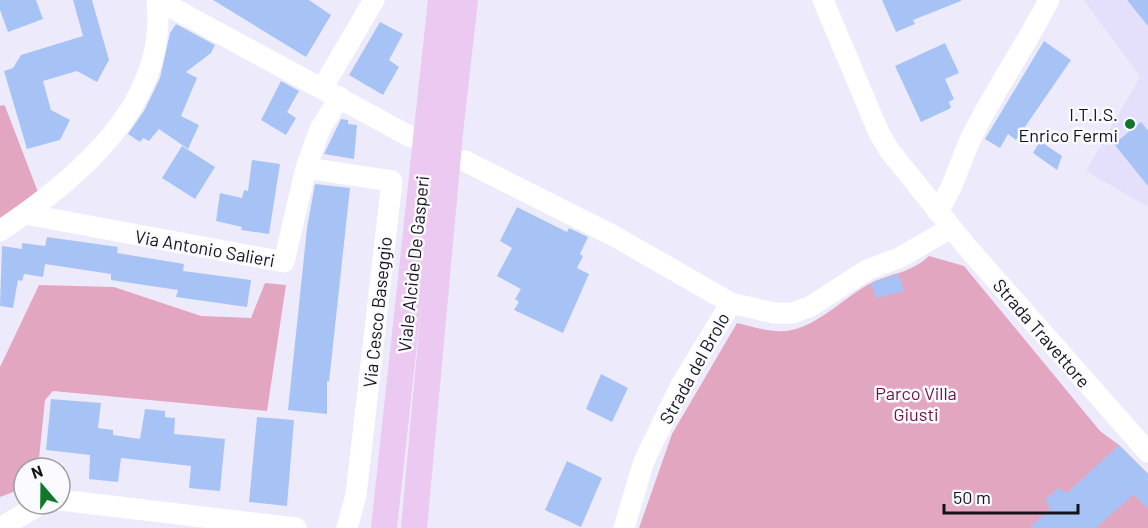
<svg xmlns="http://www.w3.org/2000/svg" width="1148" height="528" font-family="Barlow,sans-serif">
  <style>
    .built { fill: #e4e0fb }
    .green { fill: #e3a6c1 }
    .building { fill: #a7c3f6 }
    .lines { fill: none; stroke-linecap: round; stroke-linejoin: round }
    .minor { stroke: #fff; stroke-width: 21 }
    .major { stroke: #ebc9f1; stroke-width: 26 }
    .poi-dot { fill: #127729; stroke: #fafaff; stroke-width: 2 }
    .labels { text-anchor: middle; dominant-baseline: central; stroke-width: 5; stroke-linejoin: round; paint-order: stroke }
    .poi-label { font-size: 18px; fill: #14121b; stroke: #fafaff; text-anchor: end }
    .street-label { font-size: 18px; fill: #14121b; stroke: #fafaff }
    .park-label { font-size: 18px; fill: #691244; stroke: #fafaff }
  </style>
  <rect width="100%" height="100%" fill="#edebfb"/>
  <path class="built" d="M1084 0H1148V207L1086 171 1140 77Z"/>
  <path class="green" d="M3 105 5 106 38 192 0 218V106Z
    M929 256 964 266 1100 431 1119 445 1148 474V528H639L672 434 737 323C754 327 775 334 792 330 822 323 844 297 871 283 894 272 909 274 929 256Z
    M265 283 286 285 267 411 53 391 45 400 38 468H24V488L0 497V367L39 285 114 287 201 316 251 318Z"/>
  <path class="building" d="M0 0H36L43 19 8 32 0 10Z
    M73 0H92L109 60 97 82 77 71 43 81 51 110 70 120 60 140 27 149 4 71 13 68 21 55 83 36Z
    M213 0H309L331 15 306 57Z
    M882 0H961V1L913 20 915 24 896 32Z
    M1127 0H1148V26Z
    M380 22 403 34 389 60 399 67 383 95 349 75Z
    M176 24 215 45 211 53 186 72 197 78 181 116 199 125 188 149 159 129 149 141 143 138 140 142 128 134 144 111 160 78 170 33Z
    M1044 41 1071 60 1016 140 1008 134 1000 148 985 139Z
    M945 43 959 73 945 79 954 99 949 102 951 108 921 122 895 66Z
    M281 81 299 91 287 112 296 118 286 135 261 120Z
    M341 119 348 120V124L357 125 354 159 324 154Z
    M1141 122 1148 131V186L1114 144Z
    M1040 141 1062 156 1057 170 1033 153Z
    M182 146 215 167 195 199 162 178Z
    M252 160 280 164 269 234 241 230 242 227 216 221 220 193 242 198 244 190 248 191Z
    M315 184 350 188 329 382 327 381V414L288 410 307 228Z
    M517 207 567 232 569 228 588 237 580 254 583 256 577 268 589 274 563 333 514 310 519 302 515 299 521 289 497 276 512 248 500 241Z
    M47 237 118 247 117 253 184 264 183 271 251 280 247 307 176 297 178 290 111 280V274L45 264 43 277 24 274 22 281 18 280 13 308 0 306 2 246 22 249V243L45 246Z
    M898 274 904 291 876 298 871 283Z
    M601 374 628 388 612 422 586 409Z
    M51 399 101 403 98 428 113 430V435L140 439 145 409 165 411V417L175 418 174 434 225 439 220 491 189 488 191 466 121 458 118 482 89 479 90 455 46 450Z
    M257 417 294 420 287 506 249 502Z
    M1119 445 1148 474V509L1134 494 1096 528H1029L1051 508 1046 503 1047 498 1058 488 1067 493Z
    M567 461 602 478 581 527 545 510Z"/>
  <g class="lines">
    <path class="minor" d="M158 0 411 137
      M823 0 879 133 889 150 967 247 1148 452
      M323 87 374 0
      M465 161 614 236 731 303 774 313H793L811 306 867 270 899 258 951 228
      M306 168 392 181 356 495 347 528
      M937 211C955 188 960 158 974 132 997 87 1026 45 1049 0
      M25 214 284 262 306 168 320 129 340 97
      M0 231C77 179 169 104 157 0
      M60 500 296 528
      M0 528 41 504
      M624 528 644 461 681 385 731 303"/>
    <path class="major" d="M384 528 441 0
      M414 528 450 133 465 0"/>
  </g>
  <circle class="poi-dot" cx="1130" cy="124" r="6"/>
  <g class="labels">
    <g class="poi-label">
      <text x="1118" y="114">I.T.I.S.<tspan x="1118" dy="21">Enrico Fermi</tspan></text>
    </g>
    <g class="street-label">
      <text transform="translate(205 248) rotate(10)">Via Antonio Salieri</text>
      <text transform="translate(413 264) rotate(-84)">Viale Alcide De Gasperi</text>
      <text transform="translate(377 312) rotate(-84)">Via Cesco Baseggio</text>
      <text transform="translate(1042 333) rotate(49)">Strada Travettore</text>
      <text transform="translate(694 368) rotate(-61)">Strada del Brolo</text>
    </g>
    <g class="park-label">
      <text x="916" y="393">Parco Villa<tspan x="916" dy="21">Giusti</tspan></text>
    </g>
  </g>
  <g transform="translate(42 486) rotate(340)"><circle r="28" fill="#fafaff" stroke="#9e9da4" stroke-width="1.5"/>
  <path d="M0-4.5L10 22L0 15L-10 22Z" fill="#127729"/>
  <text y="-9" font-size="16" font-weight="bold" text-anchor="middle" fill="#14121b">N</text>
  </g>
  <path d="M944 504v9h134v-9" fill="none" stroke="#14121b" stroke-width="3"/>
  <text x="953" y="504" font-size="18" fill="#14121b" stroke="#fafaff" stroke-width="4.5" paint-order="stroke">50 m</text>
</svg>
